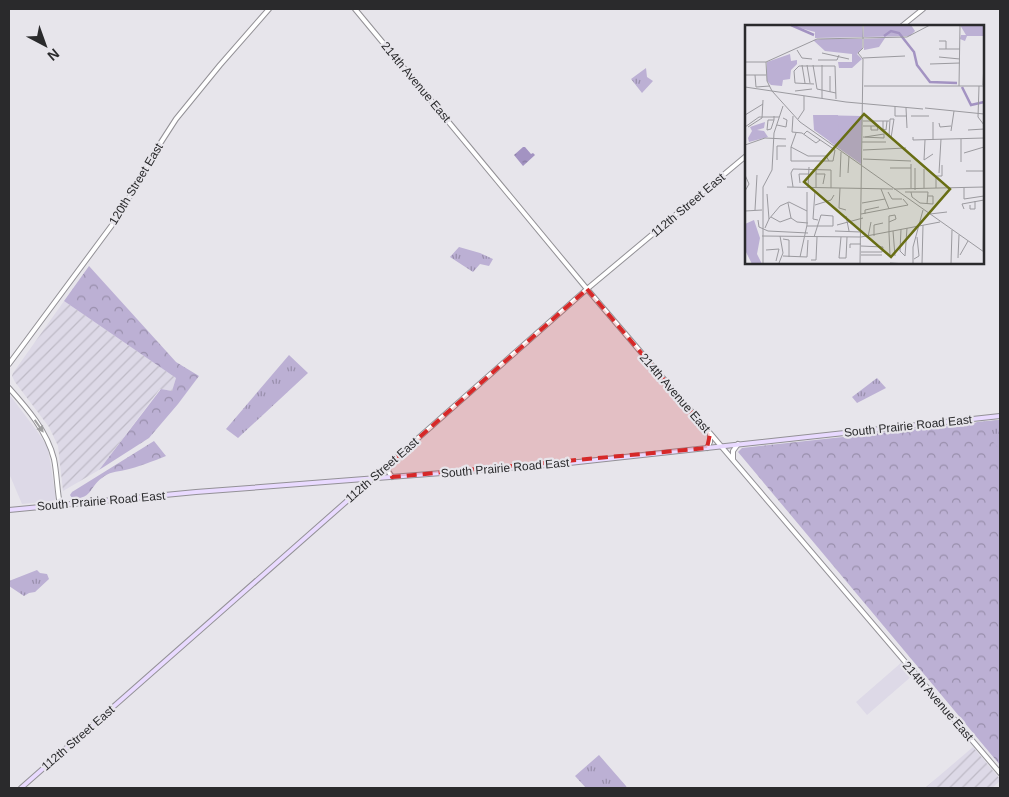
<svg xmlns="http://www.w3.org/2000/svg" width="1009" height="797" font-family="Helvetica,sans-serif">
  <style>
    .built { fill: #ddd9e7 }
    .industrial { fill: url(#industrial-furrows) }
    .forest { fill: url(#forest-crowns) }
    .park { fill: url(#park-tufts) }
    .water { fill: url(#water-ripples) }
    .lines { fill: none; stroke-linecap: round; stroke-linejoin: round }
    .tertiary-casing { stroke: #939196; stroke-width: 6 }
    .secondary-casing { stroke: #939196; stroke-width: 6 }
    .tertiary { stroke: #fff; stroke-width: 4 }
    .secondary { stroke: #e9daff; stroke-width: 4 }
    .oneway { fill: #9f9fa0 }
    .marked { fill: #d62828; fill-opacity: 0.2; stroke: #d62828; stroke-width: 4; stroke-dasharray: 10 6; stroke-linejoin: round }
    .labels { text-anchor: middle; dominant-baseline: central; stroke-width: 4.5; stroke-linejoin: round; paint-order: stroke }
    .street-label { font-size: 12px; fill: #2a2a2c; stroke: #e7e5eb }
    .inset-river { fill: none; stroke: #a393c2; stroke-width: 2.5 }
    .inset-road { fill: none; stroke: #9b9a9f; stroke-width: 1 }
    .view { fill: #686e14; fill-opacity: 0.15; stroke: #686e14; stroke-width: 2.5 }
    .inset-edge { fill: none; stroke: #2a2a2c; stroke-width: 2.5 }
  </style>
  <defs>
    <pattern id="industrial-furrows" width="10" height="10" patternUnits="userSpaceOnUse" patternTransform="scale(1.25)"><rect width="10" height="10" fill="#ddd9e7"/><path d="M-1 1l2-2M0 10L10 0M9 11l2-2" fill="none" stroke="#bebac6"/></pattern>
    <pattern id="forest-crowns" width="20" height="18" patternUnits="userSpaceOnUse" patternTransform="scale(1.25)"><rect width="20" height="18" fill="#bcb0d4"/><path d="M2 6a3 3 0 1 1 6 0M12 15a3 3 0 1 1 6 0" fill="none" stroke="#998fac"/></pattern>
    <pattern id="park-tufts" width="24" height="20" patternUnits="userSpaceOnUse" patternTransform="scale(1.25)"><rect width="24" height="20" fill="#bcb0d4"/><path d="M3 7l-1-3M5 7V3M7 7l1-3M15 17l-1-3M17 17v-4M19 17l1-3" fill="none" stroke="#998fac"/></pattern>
    <pattern id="water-ripples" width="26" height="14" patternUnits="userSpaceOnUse" patternTransform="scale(1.25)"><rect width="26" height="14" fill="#a393c2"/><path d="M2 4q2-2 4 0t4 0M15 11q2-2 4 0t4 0" fill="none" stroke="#85789e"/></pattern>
  </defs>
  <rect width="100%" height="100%" fill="#e7e5eb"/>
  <path class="built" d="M9 394 37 431 48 448 56 499 53 501 22 504 11 478 9 474Z
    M902 662 913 675 867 715 856 702Z"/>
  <path class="industrial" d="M64 301 176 378 172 391 160 389 99 470 63 491 58 446 49 427 15 382 12 376 13 373Z
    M973 747 1000 779V781L992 788H925Z"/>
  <path class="forest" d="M89 266 176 362 199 376 178 404 149 438 99 470 161 389 172 391 176 378 64 301Z
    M1000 420V765L738 452 742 448Z
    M154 441 166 456C153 461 139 467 125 470 116 472 109 472 102 478 89 487 92 500 72 498L70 495 72 492Z"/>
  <path class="park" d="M646 68 647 77 653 81 642 93 631 79Z
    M459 247 480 253 493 259 489 266 480 264 473 272 450 257Z
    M289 355 308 373 238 438 226 429Z
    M877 378 886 388 857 403 852 397Z
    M1000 420V450L976 422Z
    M37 570 40 573 47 574 49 579 35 592 29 593 24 596 9 586V581Z
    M599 755 626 786 627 788H586L575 776Z"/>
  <path class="water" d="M523 147H525L531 154 533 153 535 155 523 166 514 155Z"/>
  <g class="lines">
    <g class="tertiary-casing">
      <path id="tertiary" d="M355 9 587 289 1000 773
        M902 26 923 9
        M9 364 118 217 137 184 156 150 176 119 220 65 269 9
        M9 388C27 408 47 431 54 459 57 474 57 490 60 505
        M707 448 710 442V434
        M733 460V451L738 444
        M388 465V471L392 477
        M373 478 587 289 746 156"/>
    </g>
    <g class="secondary-casing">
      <path id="secondary" d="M9 510 196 492 560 464 1000 416
        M21 788 372 479"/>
    </g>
    <use href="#tertiary" class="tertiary"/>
    <use href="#secondary" class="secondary"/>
  </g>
  <defs><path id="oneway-solid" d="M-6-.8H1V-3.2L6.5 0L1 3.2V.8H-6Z" transform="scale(1.25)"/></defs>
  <use class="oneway" href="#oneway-solid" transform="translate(39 426) rotate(55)"/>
  <path class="marked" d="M587 289 710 434 707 448 392 477 388 465Z"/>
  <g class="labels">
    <g class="street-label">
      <text transform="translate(416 82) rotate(50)">214th Avenue East</text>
      <text transform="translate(136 184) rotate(-59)">120th Street East</text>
      <text transform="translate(688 205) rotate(-40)">112th Street East</text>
      <text transform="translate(675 393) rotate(49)">214th Avenue East</text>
      <text transform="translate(908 426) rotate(-6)">South Prairie Road East</text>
      <text transform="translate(505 468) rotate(-5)">South Prairie Road East</text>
      <text transform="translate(382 470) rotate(-41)">112th Street East</text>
      <text transform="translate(101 501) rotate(-5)">South Prairie Road East</text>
      <text transform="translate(938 701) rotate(49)">214th Avenue East</text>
      <text transform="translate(78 738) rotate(-41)">112th Street East</text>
    </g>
  </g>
  <g transform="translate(745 25)">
    <rect width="239" height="239" fill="#e7e5eb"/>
    <path d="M44 0H117L118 12 70 13V7ZM119 0H166L170 6 165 11 119 12ZM215 0H238V11H222L220 16 215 14 216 10H221ZM140 13 134 22 119 25V14ZM76 14H117V24L112 29 117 34 107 43H94L93 37H107V29L80 26 68 15ZM70 90 117 91 116 139 85 117ZM20 97 19 103 12 105 19 106 23 112 4 117 3 113 7 106 5 102Z" fill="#bcb0d4"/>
    <path d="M9 195 15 213 12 229 17 239H7L0 225V199Z" fill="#bcb0d4"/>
    <path d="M45 29 46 36 52 35V39L46 45 45 54 38 55 37 61 26 60 22 56V37ZM68 90H93L94 123 69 105Z" fill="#bcb0d4"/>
    <path class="inset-river" d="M46 0 69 10M139 11 146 6 154 8 169 27 172 40 185 57 212 58M217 62 226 80 239 77"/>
    <path class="inset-road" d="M239 9V37M194 16H201V24M194 24H215M52 25 57 33 67 34M77 28 104 34M194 32 215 34M118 33 160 31M73 35H92L94 30M0 37H21L72 14 162 12 185 0M21 37 22 56 27 66M185 39 215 38M57 40 60 58M62 40 65 58M68 40 72 64 91 68M77 40V73M90 41 91 74M0 50H21M10 50 11 62 25 61M50 58 49 46 54 41H90M50 58 69 59M238 60 239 37M119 61H239M214 61 215 0M234 61 233 92 239 100M0 62 101 77 178 84M27 66 55 97 239 227M50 66 67 64M85 67V51M150 81V91H162M161 83 162 103M180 83 239 89M0 90 18 79M48 91 47 107 57 108 71 118 75 115M166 91H184M53 94 59 85V71M145 94H149L146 113 144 111ZM29 95H23L22 105 26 104 29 95V91M118 96H144M138 96V104L141 105 142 96M188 97V115M194 98 195 102 206 101M32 100 41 102 42 95 38 93M118 101H132L133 105H126V101M0 102 14 92H34M3 102 17 93 18 75M223 105 239 104M206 106 209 86M51 108 46 122V136H88L90 125M59 109 62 106 90 125M118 112 139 113V109L120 112M168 112V115L239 113M180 115 179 135 188 129M117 117H141M0 120 20 113 41 114M46 122 63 131H81L84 136M118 125 161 123M219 128 239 122M118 134 166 136M32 135V121H41M216 137V114M166 139V163M145 143H166M48 144 86 145M221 146H239M103 148 104 131M194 148 196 114M71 149H80L78 159M0 150 4 159 0 166M95 152 96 127M55 158 54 149H64M42 162 148 164M48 162 46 148 48 144M63 163 64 142M71 163V142M86 163V145M95 163 94 183 101 185M179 163V144M191 163V151H197V140M219 163V174L239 171M136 164 144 184M149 164 239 162M170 165V143M70 166 68 194 73 195M143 167 147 174H157M160 167H183L182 179M166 167 167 172 175 178 188 179V171H183M43 178 46 193M117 178 140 174M70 180 86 175 89 170M225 180V184H230V176M219 184 217 179 239 175M10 185 12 150M0 186 17 185M116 189 163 180 158 174M120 189V185L134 182M185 189 202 187M101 191 104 206M26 192 35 197 46 193M46 193 52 197 63 198M24 194 35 181 44 177 62 186M13 195 14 202 23 206 63 208M144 197 151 194 150 190 144 191V208M92 200 118 193M62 201H88M20 203 24 194 22 169M156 204 155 226 160 231 162 203M90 206 116 207M148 206 150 231M144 208 145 231M17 211 116 212 195 197M129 211V200L138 198M69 212 76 190 88 191V201M96 212 94 233H101L102 212M123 212 126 197M38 214 44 215V232M116 221 138 222 137 227H116M105 223V219H116M21 225 34 224 31 236M238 226 239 163M116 230H137M215 230 223 216M38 231 62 232 63 215M55 232 62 200V167M213 233 214 210M169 234 174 231 172 212M66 235H71L72 212M34 238 38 228 35 211M145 238 162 239M18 239V162L27 145 29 108 38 81M115 239 118 34 113 28 118 23V0M168 239V222L178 185M177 239 178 200M206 239 207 205"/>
    <path class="view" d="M119 89 205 164 146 232 59 157Z"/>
    <rect width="239" height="239" class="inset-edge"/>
  </g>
  <rect width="1009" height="797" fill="none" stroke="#2a2a2c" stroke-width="20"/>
  <g transform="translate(45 45) rotate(139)" stroke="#e7e5eb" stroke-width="4" paint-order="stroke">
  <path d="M0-4L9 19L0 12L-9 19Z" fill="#2a2a2c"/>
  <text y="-8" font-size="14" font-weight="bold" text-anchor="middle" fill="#2a2a2c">N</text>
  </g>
</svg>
